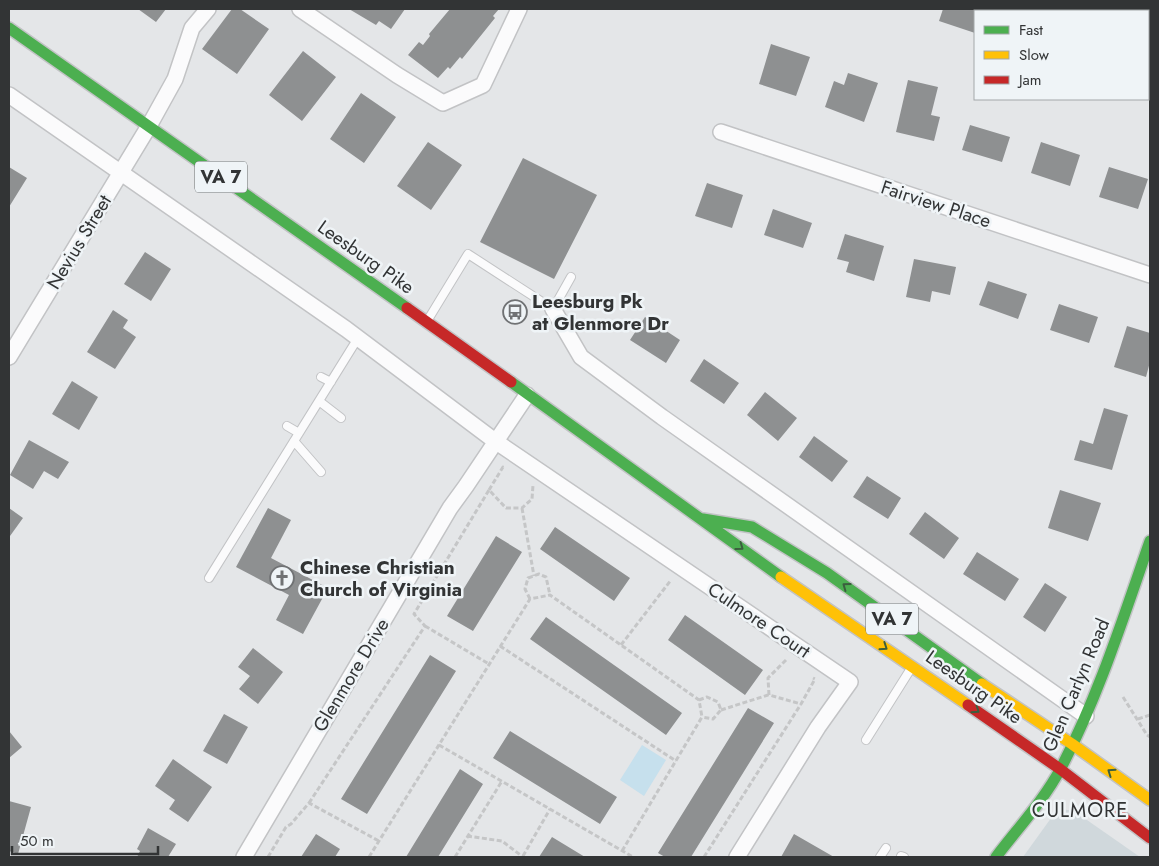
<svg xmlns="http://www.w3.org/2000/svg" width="1159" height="866" font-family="Jost,sans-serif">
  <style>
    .built { fill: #d0d8dc }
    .green { fill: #c6e0ed }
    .building { fill: #8e9091 }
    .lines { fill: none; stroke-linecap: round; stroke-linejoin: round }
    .lane-casing { stroke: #c2c3c5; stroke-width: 10 }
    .street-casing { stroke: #c2c3c5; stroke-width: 18 }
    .fast-casing { stroke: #c2c3c5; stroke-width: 14 }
    .slow-casing { stroke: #c2c3c5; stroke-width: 14 }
    .jam-casing { stroke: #c2c3c5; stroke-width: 14 }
    .path { stroke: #c5c6c7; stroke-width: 3; stroke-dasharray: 5 2.5; stroke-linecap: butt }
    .lane { stroke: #fbfbfc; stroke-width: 8 }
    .street { stroke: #fbfbfc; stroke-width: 15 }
    .fast { stroke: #4caf50; stroke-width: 11 }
    .slow { stroke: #ffc107; stroke-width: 11 }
    .jam { stroke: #c62828; stroke-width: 11 }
    .oneway { stroke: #3b5f3e }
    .labels { text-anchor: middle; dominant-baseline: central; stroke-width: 5; stroke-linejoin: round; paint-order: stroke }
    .shield { fill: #eff4f7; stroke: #6b6e6f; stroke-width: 1 }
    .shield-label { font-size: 18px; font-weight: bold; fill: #323435 }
    .street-label { font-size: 19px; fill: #323435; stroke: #eff4f7 }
    .poi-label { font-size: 19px; font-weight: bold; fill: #323435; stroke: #eff4f7; text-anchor: start }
    .neighbourhood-label { font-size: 20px; letter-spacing: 1px; fill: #323435; stroke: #eff4f7 }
  </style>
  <rect width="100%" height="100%" fill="#e4e6e8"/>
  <path class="built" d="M1061 809 1074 811 1140 857H1023L1054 814Z"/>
  <path class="green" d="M642 745 666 760 644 796 620 780Z"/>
  <path class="building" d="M138 9H166L156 22Z
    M232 9H240L269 29 237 74 202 49Z
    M349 9H405L391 29 379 21 376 25Z
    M450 9H499L493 16 495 18 462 59 460 57 450 69 448 67 438 78 408 55 419 42 423 45 430 36 429 34Z
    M943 9H987L986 11H975V33L939 21Z
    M771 44 810 57 796 96 759 84Z
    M303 51 336 77 302 121 269 95Z
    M1150 54V89L1148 88V61Z
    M848 73 878 83 864 122 825 107 834 81 844 85Z
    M908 80 938 87 931 115 940 117 934 141 896 132Z
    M361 93 396 117 364 163 330 139Z
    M970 125 1010 137 1002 162 962 150Z
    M428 142 462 165 431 210 397 186Z
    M1041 142 1080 155 1070 186 1031 173Z
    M523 158 597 195 554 279 480 242Z
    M9 167 27 178 9 207Z
    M1109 167 1148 179 1138 209 1099 197Z
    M707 183 743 195 732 228 695 216Z
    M773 209 812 223 803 248 764 235Z
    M845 234 884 246 874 281 846 272 849 262 837 259Z
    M145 252 171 269 151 301 124 284Z
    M914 259 956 267 950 295 932 291 930 302 906 297Z
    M988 281 1027 294 1018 319 979 305Z
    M1059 304 1098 317 1089 343 1050 330Z
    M113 310 128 320 123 328 136 337 115 369 87 352Z
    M645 317 680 340 666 363 630 340Z
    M1127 326 1150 333V362L1146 377 1114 367Z
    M704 359 739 383 724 404 690 381Z
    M72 381 98 397 79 430 52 414Z
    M765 392 797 418 778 441 747 415Z
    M1104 408 1128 415 1112 470 1074 460 1080 440 1093 444Z
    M814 436 848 461 832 482 799 457Z
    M29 440 69 462 58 479 44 471 33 489 10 475Z
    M867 476 901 498 888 519 853 497Z
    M1060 490 1101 503 1088 541 1048 528Z
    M9 508 23 518 10 536 9 535Z
    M268 508 291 520 271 558 328 588 303 634 276 620 289 595 236 567Z
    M925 512 959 538 944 559 909 534Z
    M555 527 630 578 614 601 540 549Z
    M496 536 522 552 473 631 447 616Z
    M977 552 1019 579 1005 601 963 574Z
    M1045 583 1067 597 1045 632 1023 617Z
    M685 615 763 670 745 695 668 640Z
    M546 617 682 713 666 735 530 639Z
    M253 648 283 672 258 704 239 689 250 676 238 667Z
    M430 655 456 671 367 814 341 799Z
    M748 708 774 723 691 857H665L658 853Z
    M224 714 248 727 227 764 203 751Z
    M9 731 22 747 9 758Z
    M510 731 617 797 600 824 493 758Z
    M173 759 212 787 188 822 169 809 175 800 155 786Z
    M460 769 483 784 438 857H406Z
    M9 801 31 807 18 854 9 851Z
    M148 828 176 844 168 857H137L140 851 137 849Z
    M316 834 340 849 335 857H301Z
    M794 834 834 857H781Z
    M552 837 585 857H539Z"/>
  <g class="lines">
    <g class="lane-casing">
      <path id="lane" d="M429 318 468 254 553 309 571 277
        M321 377 331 382
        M319 401 341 418
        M287 426 299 433
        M294 441 321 472
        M209 578 358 338
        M866 740 910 670
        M901 856 904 857
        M880 857 886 848"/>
    </g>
    <g class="street-casing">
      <path id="street" d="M300 9 397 75 443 103 483 85 519 9
        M9 95 346 329 495 441 850 682 818 727 737 857
        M721 132 1150 275
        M553 309 581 357 662 417 1086 716
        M9 357 149 126 175 79 192 28 208 9
        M244 857 450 508 466 486 527 395"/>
    </g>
    <g class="fast-casing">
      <path id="fast" d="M9 28 407 308
        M511 382 781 577
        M703 519 752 527 827 573 982 684
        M996 857C1018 828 1044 800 1061 768 1099 695 1123 618 1150 541"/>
    </g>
    <g class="slow-casing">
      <path id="slow" d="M781 577 968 705
        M982 684 1072 744 1150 800"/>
    </g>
    <g class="jam-casing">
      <path id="jam" d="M407 308 511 382
        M968 705 1060 769 1150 838"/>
    </g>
    <path class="path" d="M489 490 503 467 505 468
      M522 508 534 576
      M530 599 525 589 528 578 539 574 546 577 550 595
      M425 626 489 664
      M621 645 671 580
      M500 646 676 761
      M786 660 768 678 769 695 801 704
      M1123 697 1147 735 1150 737
      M699 700 707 697 718 702 721 710 713 719 702 717
      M721 710 768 695
      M1138 719 1150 715
      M439 745 633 857
      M309 803 425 626 414 614 489 490 506 508H522L532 499 533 485
      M467 836 502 841 523 857
      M523 856 550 809
      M268 857 286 827 291 824 309 803 379 841
      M369 857 530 599 550 595 699 700 702 717 622 851
      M455 857 502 781
      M704 857 801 704 815 679 813 678"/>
    <use href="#lane" class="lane"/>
    <use href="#street" class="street"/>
    <use href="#fast" class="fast"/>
    <use href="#slow" class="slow"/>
    <use href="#jam" class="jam"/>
  </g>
  <defs><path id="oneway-chevron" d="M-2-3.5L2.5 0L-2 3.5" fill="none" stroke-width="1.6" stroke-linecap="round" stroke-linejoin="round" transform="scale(1.25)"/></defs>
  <g class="oneway">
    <use href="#oneway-chevron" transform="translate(740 547) rotate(36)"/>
    <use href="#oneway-chevron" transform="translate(846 586) rotate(-144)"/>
    <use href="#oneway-chevron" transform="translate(884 647) rotate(34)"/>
    <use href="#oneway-chevron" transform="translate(976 710) rotate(35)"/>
    <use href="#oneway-chevron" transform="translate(1111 772) rotate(-145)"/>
  </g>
  <defs>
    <g id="bus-ring" transform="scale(1.25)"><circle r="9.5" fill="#eff4f7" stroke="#707274" stroke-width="1.5"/><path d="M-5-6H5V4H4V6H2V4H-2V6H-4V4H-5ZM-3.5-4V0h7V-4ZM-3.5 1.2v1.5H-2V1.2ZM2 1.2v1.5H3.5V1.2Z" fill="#707274"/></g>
    <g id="church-ring" transform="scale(1.25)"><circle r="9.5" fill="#eff4f7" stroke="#707274" stroke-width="1.5"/><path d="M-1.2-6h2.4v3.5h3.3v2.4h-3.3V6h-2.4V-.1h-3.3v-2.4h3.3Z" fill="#707274"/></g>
  </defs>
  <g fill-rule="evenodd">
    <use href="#bus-ring" x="515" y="312"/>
    <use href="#church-ring" x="282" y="578"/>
  </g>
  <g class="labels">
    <g class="shield">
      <rect x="195" y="161.5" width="52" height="31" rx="4"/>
      <rect x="866" y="603.5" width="52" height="31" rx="4"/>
    </g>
    <g class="shield-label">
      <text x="221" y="177">VA 7</text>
      <text x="892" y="619">VA 7</text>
    </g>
    <g class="street-label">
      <text transform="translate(936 204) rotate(18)">Fairview Place</text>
      <text transform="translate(79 242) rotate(-59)">Nevius Street</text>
      <text transform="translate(366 257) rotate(35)">Leesburg Pike</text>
      <text transform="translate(759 620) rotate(34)">Culmore Court</text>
      <text transform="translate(351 675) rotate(-59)">Glenmore Drive</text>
      <text transform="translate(1076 685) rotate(-67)">Glen Carlyn Road</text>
      <text transform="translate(974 687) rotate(35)">Leesburg Pike</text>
    </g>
    <g class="poi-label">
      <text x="532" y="301">Leesburg Pk<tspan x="532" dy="22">at Glenmore Dr</tspan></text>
      <text x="300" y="567">Chinese Christian<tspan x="300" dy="22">Church of Virginia</tspan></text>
    </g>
    <g class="neighbourhood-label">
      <text x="1080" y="810">CULMORE</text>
    </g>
  </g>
  <rect width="1159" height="866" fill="none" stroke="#323435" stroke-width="20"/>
  <rect x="974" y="10" width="175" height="90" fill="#eff4f7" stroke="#a3a7a9"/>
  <rect x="984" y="26" width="25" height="8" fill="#4caf50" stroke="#a3a7a9"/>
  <text x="1019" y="35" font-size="15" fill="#323435">Fast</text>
  <rect x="984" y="51" width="25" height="8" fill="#ffc107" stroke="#a3a7a9"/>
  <text x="1019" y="60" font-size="15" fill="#323435">Slow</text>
  <rect x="984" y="76" width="25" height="8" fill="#c62828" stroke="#a3a7a9"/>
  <text x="1019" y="85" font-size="15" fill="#323435">Jam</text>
  <path d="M12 846v8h146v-8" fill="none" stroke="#323435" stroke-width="2.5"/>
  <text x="20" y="846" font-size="15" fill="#323435" stroke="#eff4f7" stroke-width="4" paint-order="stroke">50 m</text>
</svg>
